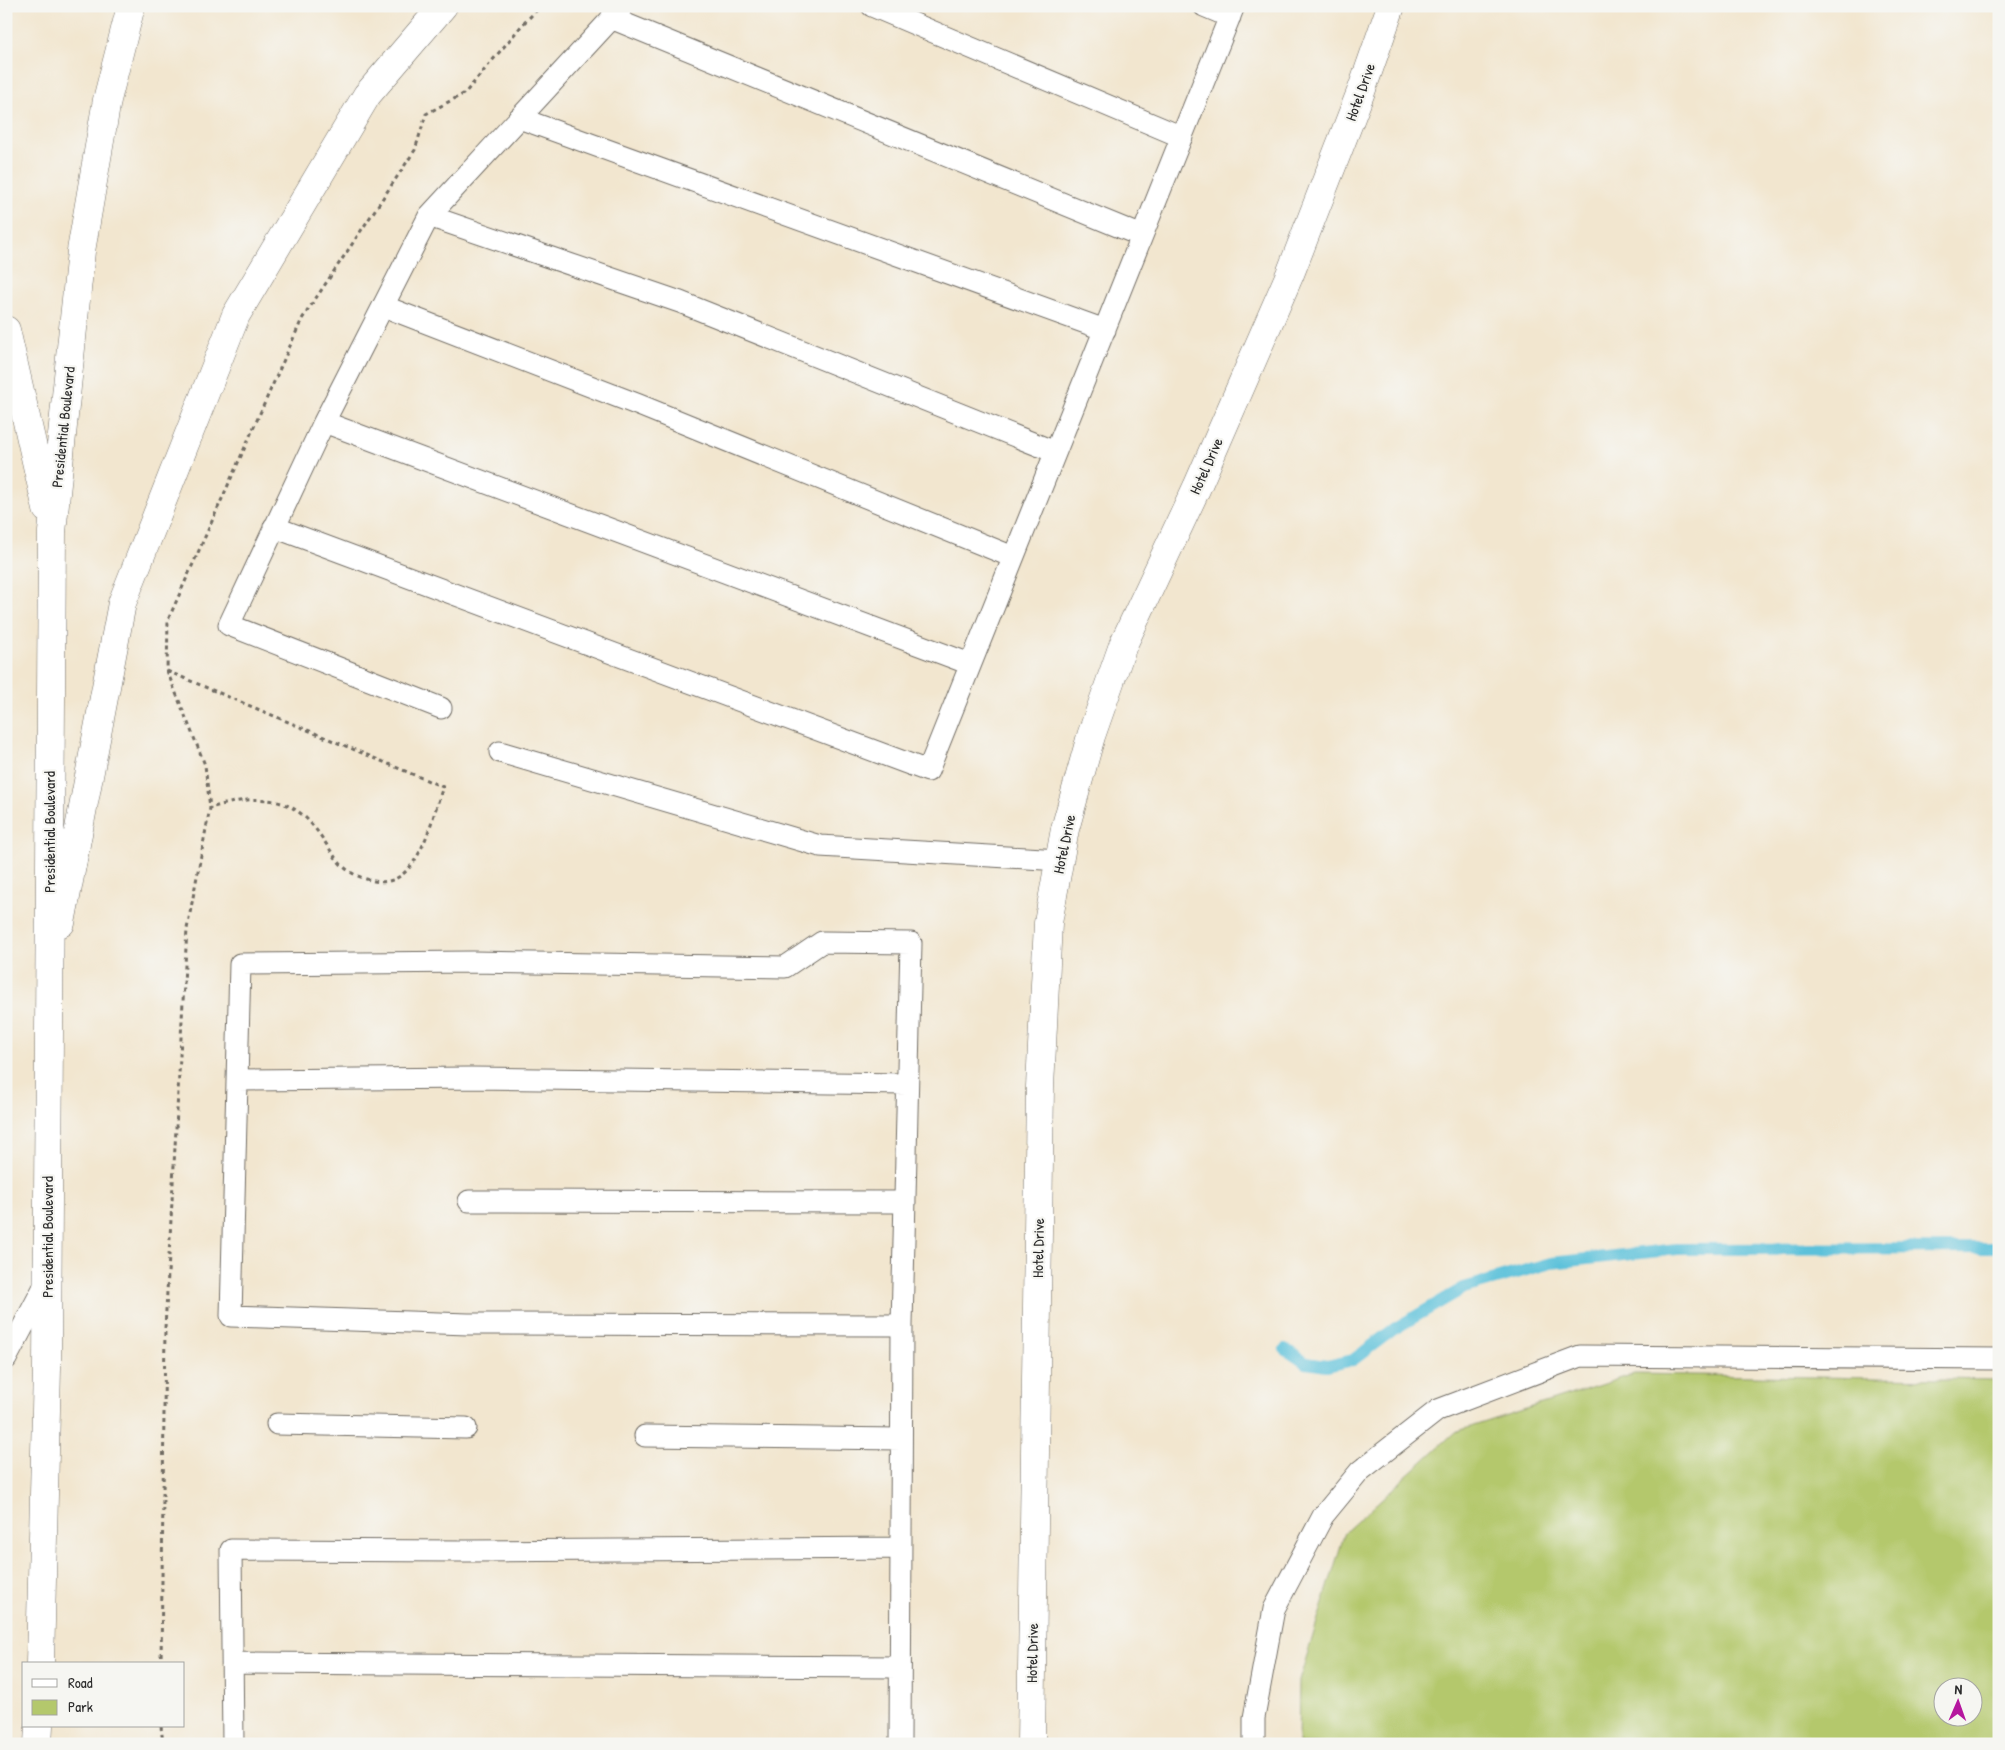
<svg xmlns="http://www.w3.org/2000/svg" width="2005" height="1750" font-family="'Patrick Hand',sans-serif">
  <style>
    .green { fill: #b4c86c; stroke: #707a4c; fill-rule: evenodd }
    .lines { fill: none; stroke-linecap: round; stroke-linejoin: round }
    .stream { stroke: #5cc1da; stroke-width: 12 }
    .lane-casing { stroke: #716c64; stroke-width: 23 }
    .street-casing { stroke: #716c64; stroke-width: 29 }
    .secondary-casing { stroke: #716c64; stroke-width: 29 }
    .path { stroke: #716c64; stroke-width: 3; stroke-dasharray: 4 4; stroke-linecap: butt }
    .lane { stroke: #fff; stroke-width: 21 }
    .street { stroke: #fff; stroke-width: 28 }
    .secondary { stroke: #fff; stroke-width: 28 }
    .labels { text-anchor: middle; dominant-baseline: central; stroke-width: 4.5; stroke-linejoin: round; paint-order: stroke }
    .street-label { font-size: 15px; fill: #2b2b2b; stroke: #f6f6f2 }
  </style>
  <rect width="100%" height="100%" fill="#f6f6f2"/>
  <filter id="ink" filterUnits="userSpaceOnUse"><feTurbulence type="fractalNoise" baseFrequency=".02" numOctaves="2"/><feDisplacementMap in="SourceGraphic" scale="10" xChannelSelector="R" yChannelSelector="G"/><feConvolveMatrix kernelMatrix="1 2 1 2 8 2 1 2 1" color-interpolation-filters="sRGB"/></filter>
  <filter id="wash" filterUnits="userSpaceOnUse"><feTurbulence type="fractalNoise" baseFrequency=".0096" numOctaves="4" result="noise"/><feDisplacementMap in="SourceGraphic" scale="20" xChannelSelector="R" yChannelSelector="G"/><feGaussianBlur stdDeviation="1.12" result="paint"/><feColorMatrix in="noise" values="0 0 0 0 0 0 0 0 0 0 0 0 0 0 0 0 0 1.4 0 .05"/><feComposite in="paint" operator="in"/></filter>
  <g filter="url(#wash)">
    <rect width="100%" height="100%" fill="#f2e6cf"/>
    <path class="green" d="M1634 1374 1999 1380V1744H1298L1299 1681 1345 1532 1455 1432ZM1942 1688H1972V1718H1942Z"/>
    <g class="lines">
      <path class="stream" d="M1285 1349 1306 1363 1327 1366 1353 1360 1394 1329 1464 1288 1551 1263 1677 1249 1999 1248"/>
    </g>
  </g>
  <g filter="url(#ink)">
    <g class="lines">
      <g class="lane-casing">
        <path id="lane" d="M872 6 1182 137
          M1204 6 1230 17
          M611 18 1142 236
          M519 118 1105 330
          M429 216 680 302 1055 452
          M383 306 639 405 1013 557
          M324 422 970 664
          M274 527 928 771 1234 6
          M441 708 229 625 324 422 429 216 623 6
          M500 752 820 846 1060 860
          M237 1080 471 1078 907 1084
          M469 1201 905 1202
          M6 1359 47 1281
          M277 1424 466 1428
          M645 1436 901 1439
          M233 1663 900 1667
          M233 1744 231 1550 465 1551 900 1548
          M900 1744 902 1325 911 943 822 942 785 967 472 962 240 964 231 1316 468 1324 902 1325
          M1254 1744V1718L1274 1609 1323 1516 1360 1471 1438 1410 1580 1356 1999 1359"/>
      </g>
      <g class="street-casing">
        <path id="street" d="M1031 1744 1040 1087 1048 923 1065 829 1091 736 1123 645 1197 487 1290 274 1362 89 1391 6"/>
      </g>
      <g class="secondary-casing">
        <path id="secondary" d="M6 330 47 509
          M61 923 122 603 236 315 367 95 443 6
          M40 1664 47 1368 52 532 81 251 107 100 131 6
          M38 1744 39 1726"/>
      </g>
      <path class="path" d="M167 671 443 787C431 819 419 890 374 881 360 878 348 873 338 861 322 840 311 814 284 804 259 795 235 801 210 808
        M161 1664 165 1328 187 929 210 808 205 765 167 671 168 620 302 319 415 150 426 114 465 93 523 24 541 6
        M161 1726 163 1744"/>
      <use href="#lane" class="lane"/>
      <use href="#street" class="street"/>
      <use href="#secondary" class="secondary"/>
    </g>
  </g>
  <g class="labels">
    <g class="street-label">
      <text transform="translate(1360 92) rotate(-70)">Hotel Drive</text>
      <text transform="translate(63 427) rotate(-84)">Presidential Boulevard</text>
      <text transform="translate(1206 466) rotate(-66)">Hotel Drive</text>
      <text transform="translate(49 832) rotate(-90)">Presidential Boulevard</text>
      <text transform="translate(1064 844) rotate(-78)">Hotel Drive</text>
      <text transform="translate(47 1237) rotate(-90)">Presidential Boulevard</text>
      <text transform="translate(1038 1248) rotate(-89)">Hotel Drive</text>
      <text transform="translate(1032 1653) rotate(-89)">Hotel Drive</text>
    </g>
  </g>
  <rect width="2005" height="1750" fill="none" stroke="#f6f6f2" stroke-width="25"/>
  <rect x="22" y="1662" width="162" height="65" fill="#f6f6f2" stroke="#a5a5a2"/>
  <rect x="32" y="1679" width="25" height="8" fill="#ffffff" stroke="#a5a5a2"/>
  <text x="68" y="1688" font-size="15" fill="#2b2b2b">Road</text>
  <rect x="32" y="1700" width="25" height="15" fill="#b4c86c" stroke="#a5a5a2"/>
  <text x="68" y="1712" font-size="15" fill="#2b2b2b">Park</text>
  <g transform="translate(1958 1702) rotate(2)"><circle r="24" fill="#f6f6f2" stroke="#a5a5a2"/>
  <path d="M0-4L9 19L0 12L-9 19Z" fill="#b5179e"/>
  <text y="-8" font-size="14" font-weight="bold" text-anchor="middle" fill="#2b2b2b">N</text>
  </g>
</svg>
